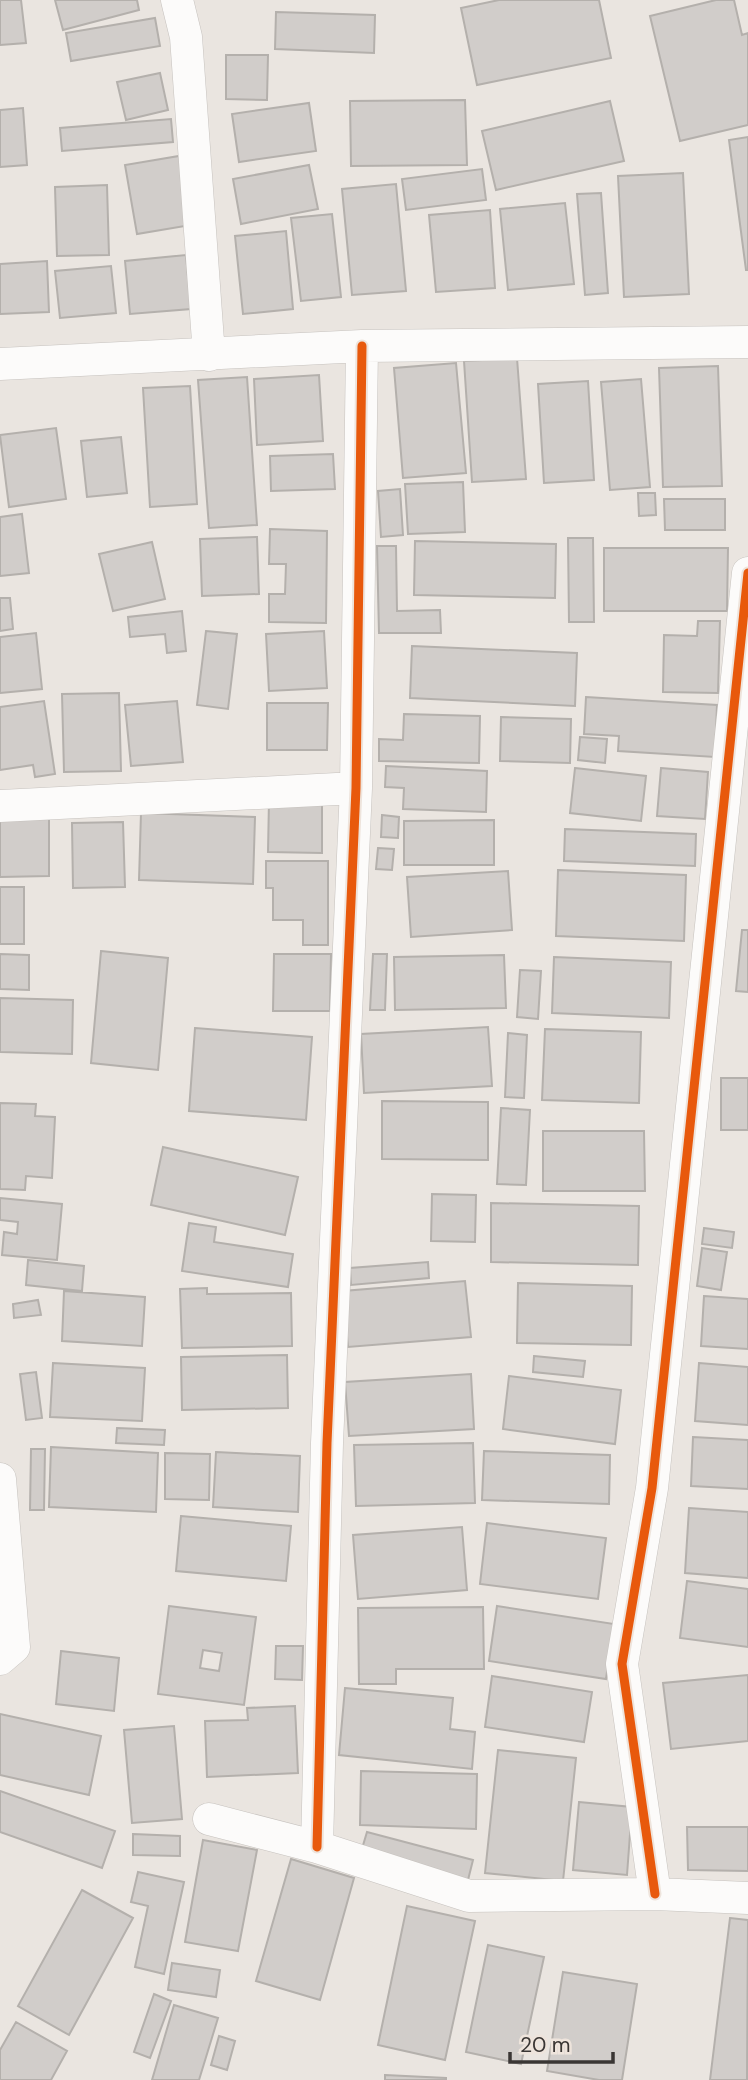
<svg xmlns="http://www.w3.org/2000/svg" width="748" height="2080" font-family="'DM Sans',sans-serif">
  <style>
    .building { fill: #d1cdca; stroke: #b4b0ac; stroke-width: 2; fill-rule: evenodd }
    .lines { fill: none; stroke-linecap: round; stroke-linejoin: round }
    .street-casing { stroke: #c6c2be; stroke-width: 33 }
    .street { stroke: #fcfbfa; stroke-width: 32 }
    .cycleway-casing { stroke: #eee4dc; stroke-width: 13 }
    .cycleway { stroke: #e8590c; stroke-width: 9 }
  </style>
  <rect width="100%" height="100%" fill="#eae5e0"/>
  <path class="building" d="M0 0H21L26 43 0 45Z
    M55 0H137L139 10 63 30Z
    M499 0H599L611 58 477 85 461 8Z
    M716 0H734L742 35 748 33V125L680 141 650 16Z
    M276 12 375 15 374 53 275 49Z
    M155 18 160 46 71 61 66 33Z
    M226 55H268L267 100 226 99Z
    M160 73 168 110 126 120 117 82Z
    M465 100 467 165 351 166 350 101Z
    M610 101 624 161 496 190 482 131Z
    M309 103 316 151 239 162 232 114Z
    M23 108 27 165 0 167V110Z
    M171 119 173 142 62 151 60 128Z
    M748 137V270H746L729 140Z
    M179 156 191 225 137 234 125 165Z
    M309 165 318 209 241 224 233 179Z
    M482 169 486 200 406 210 402 179Z
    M683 173 689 294 624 297 618 176Z
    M396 184 406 291 352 295 342 189Z
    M107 185 109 255 57 256 55 187Z
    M601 193 608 293 585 295 577 194Z
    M565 203 574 284 508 290 500 209Z
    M490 210 495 288 436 292 429 215Z
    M332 214 341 297 301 301 291 218Z
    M286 231 293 309 243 314 235 236Z
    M186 255 191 309 130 314 125 261Z
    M47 261 49 312 0 314V264Z
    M111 266 116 313 60 318 55 271Z
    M517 358 526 479 472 482 464 361Z
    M456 363 466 473 403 478 394 368Z
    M718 366 722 486 663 487 659 368Z
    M319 375 323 441 257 445 254 379Z
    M247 377 257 525 209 528 198 380Z
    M641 379 650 487 610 490 601 382Z
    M588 381 594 480 544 483 538 384Z
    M190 386 197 504 150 507 143 388Z
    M56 428 66 499 9 507 0 435Z
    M121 437 127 493 87 497 81 441Z
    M333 454 335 489 271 491 270 456Z
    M463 482 465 532 408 534 405 484Z
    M400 489 403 535 381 537 378 491Z
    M638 493H655L656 515 639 516Z
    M664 499H725V530H665Z
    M22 514 29 573 0 576V517Z
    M270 529 327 531 326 623 269 622V594H285L286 564H269Z
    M257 537 259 594 202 596 200 539Z
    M568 538H593L594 622H569Z
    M415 541 556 544 555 598 414 595Z
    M152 542 165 599 113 611 99 554Z
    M377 546H396L397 611 440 610 441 633H379Z
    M604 548H728L727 611H604Z
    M0 598H10L13 629 0 631Z
    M182 611 186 651 167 653 165 634 130 637 128 617Z
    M698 621H720L718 693 663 692 664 635 697 636Z
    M206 631 237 634 228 709 197 705Z
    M324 631 327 688 269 691 266 634Z
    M36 633 42 689 0 693V637Z
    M412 646 577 653 575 706 410 698Z
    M119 693 121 771 64 772 62 694Z
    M586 697 717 705 715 757 618 751 619 736 584 734Z
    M44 701 55 774 35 777 33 765 0 770V707Z
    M177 701 183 762 131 766 125 705Z
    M267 703H328L327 750H267Z
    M404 714 480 716 479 763 379 761V739L403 740Z
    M501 717 571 719 570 763 500 761Z
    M580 737 607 739 605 763 578 760Z
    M386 766 487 771 486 812 403 809 404 788 385 787Z
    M575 768 646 776 641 821 570 813Z
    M661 768 708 772 705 819 657 816Z
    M269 800 322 801V853L268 852Z
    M141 813 255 817 253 884 139 880Z
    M382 815 399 817 398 838 381 837Z
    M0 817H49V876L0 877Z
    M494 820V865H404V821Z
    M123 822 125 887 73 888 72 823Z
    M565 829 696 834 695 866 564 861Z
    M378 848 394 849 392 870 376 869Z
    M266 861H328V945H303V920H273V888H266Z
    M558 870 686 875 684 941 556 936Z
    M508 871 512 930 411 937 407 877Z
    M0 887H24V944H0Z
    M742 930H748V992L736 991Z
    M101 951 168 958 158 1070 91 1063Z
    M0 954 29 955V990L0 989Z
    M274 954H331L330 1011H273Z
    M373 954H387L385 1010H370Z
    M504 955 506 1008 395 1010 394 957Z
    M554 957 671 962 669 1018 552 1013Z
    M520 970 541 971 538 1019 517 1017Z
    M0 998 73 1000 72 1054 0 1052Z
    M488 1027 492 1086 364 1093 361 1034Z
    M195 1028 312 1037 306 1120 189 1111Z
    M545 1029 641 1032 639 1103 542 1100Z
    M508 1033 527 1035 524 1098 505 1097Z
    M721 1078H748V1130H721Z
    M382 1101 488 1102V1160L382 1159Z
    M0 1103 36 1104 35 1116 55 1117 52 1178 26 1176 25 1190 0 1189Z
    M501 1108 530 1110 526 1185 497 1184Z
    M543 1131H644L645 1191H543Z
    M163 1147 298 1177 285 1235 151 1205Z
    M432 1194 476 1195 475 1242 431 1241Z
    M0 1198 62 1204 57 1260 2 1255 4 1232 17 1234 18 1222 0 1220Z
    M491 1203 639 1206 638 1265 491 1262Z
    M189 1223 216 1227 214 1242 293 1254 288 1287 182 1271Z
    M704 1228 734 1232 732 1248 702 1244Z
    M702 1248 727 1252 721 1290 697 1286Z
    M28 1260 84 1266 82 1291 26 1285Z
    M428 1262 429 1278 351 1285 350 1268Z
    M465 1281 471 1337 348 1347 343 1291Z
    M518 1283 632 1286 631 1345 517 1343Z
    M207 1288V1294L291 1293 292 1346 182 1348 180 1289Z
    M64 1291 145 1297 142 1346 62 1341Z
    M704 1296 748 1299V1349L701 1346Z
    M38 1300 41 1315 14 1318 13 1304Z
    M287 1355 288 1408 182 1410 181 1357Z
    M534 1356 585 1361 583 1377 533 1372Z
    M53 1363 145 1368 142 1421 50 1417Z
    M699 1363 748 1367V1425L695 1421Z
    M36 1372 42 1418 26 1420 20 1374Z
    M471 1374 474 1429 349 1436 345 1382Z
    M509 1376 621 1390 615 1444 503 1429Z
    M117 1428 165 1430 164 1445 116 1443Z
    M693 1437 748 1440V1489L691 1486Z
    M473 1443 475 1503 356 1506 354 1445Z
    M51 1447 158 1453 156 1512 49 1507Z
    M31 1449H45L44 1510H30Z
    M484 1451 610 1455 609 1504 482 1500Z
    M216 1452 300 1456 298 1512 213 1507Z
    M165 1453 210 1454 209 1500 165 1499Z
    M689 1508 748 1512V1578L685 1573Z
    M181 1516 291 1526 286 1581 176 1571Z
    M487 1523 606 1538 598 1599 480 1584Z
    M462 1527 467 1590 358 1599 353 1535Z
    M687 1581 748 1589V1647L680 1638Z
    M169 1606 256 1617 244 1705 158 1694ZM203 1650 222 1653 219 1671 200 1668Z
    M497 1606 614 1624 606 1679 489 1661Z
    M483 1607 484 1669H396V1684H359L358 1608Z
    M276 1646H303L302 1680 275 1679Z
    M61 1651 119 1658 114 1711 56 1704Z
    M748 1675V1741L671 1749 663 1683Z
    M492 1676 592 1692 584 1742 485 1727Z
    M345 1688 453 1698 450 1729 475 1732 472 1769 339 1755Z
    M295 1706 298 1773 207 1777 205 1721 248 1720 247 1708Z
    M0 1714 101 1736 89 1795 0 1775Z
    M174 1726 182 1819 132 1823 124 1730Z
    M498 1750 576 1758 563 1881 485 1873Z
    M361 1771 477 1774 476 1829 360 1825Z
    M0 1791 115 1831 102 1868 0 1832Z
    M579 1802 632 1807 627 1875 573 1870Z
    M687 1827H748V1871L688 1870Z
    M367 1832 473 1860 468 1880 361 1852Z
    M133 1834 180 1836V1856L133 1855Z
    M203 1840 257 1850 238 1951 185 1942Z
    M291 1859 354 1878 320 2000 256 1981Z
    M138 1872 184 1882 164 1974 135 1967 148 1906 131 1902Z
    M82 1890 133 1918 69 2035 18 2006Z
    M407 1906 475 1921 445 2060 378 2045Z
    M730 1918 748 1920 747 2080H710Z
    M488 1945 544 1957 521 2064 466 2052Z
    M172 1963 220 1970 216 1997 168 1990Z
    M563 1972 637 1984 622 2080H599L547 2071Z
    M154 1994 171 2001 150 2058 134 2052Z
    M174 2005 218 2018 199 2080H152Z
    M16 2022 67 2051 51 2080H0V2050Z
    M219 2036 235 2041 227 2070 211 2065Z
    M385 2075 446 2078V2080H385Z"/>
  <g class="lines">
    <g class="street-casing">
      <path id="street" d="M177 0 186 37 209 355
        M0 364 362 346 748 342
        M0 806 356 788
        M0 1479 14 1647 0 1659
        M209 1819 317 1847 469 1896 655 1894 748 1898
        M317 1847 327 1443 356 788 362 346
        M655 1894 622 1664 652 1488 748 573"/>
    </g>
    <use href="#street" class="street"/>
    <g class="cycleway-casing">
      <path id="cycleway" d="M317 1847 327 1443 356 788 362 346
        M655 1894 622 1664 652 1488 748 573"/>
    </g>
    <use href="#cycleway" class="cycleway"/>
  </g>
  <path d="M510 2052v10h103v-10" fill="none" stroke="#3a3634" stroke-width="3.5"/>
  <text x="520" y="2052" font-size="21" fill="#3a3634" stroke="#eee4dc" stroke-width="5" paint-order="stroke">20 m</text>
</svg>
